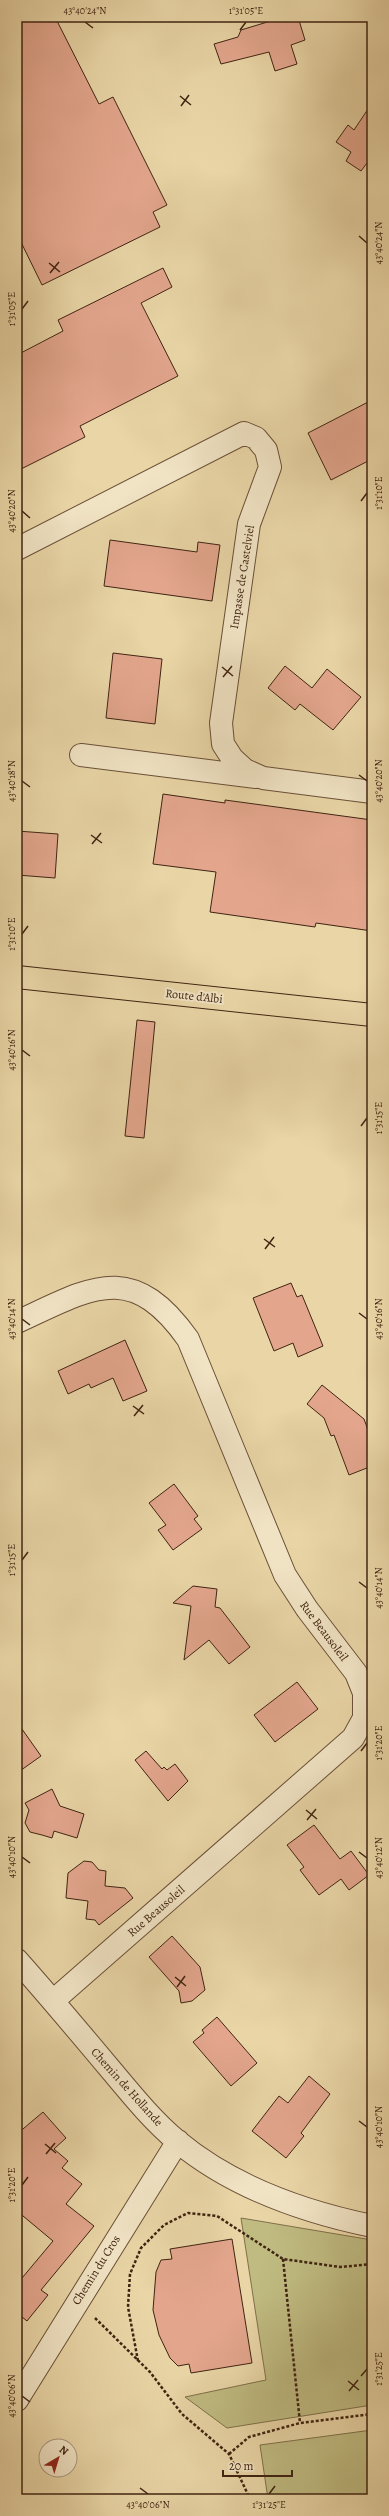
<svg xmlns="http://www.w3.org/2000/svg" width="389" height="2516" font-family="Alegreya,serif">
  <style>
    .green { fill: #bfbb81; stroke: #80704a }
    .building { fill: #e3a68d; stroke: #402412 }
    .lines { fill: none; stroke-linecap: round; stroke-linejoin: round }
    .minor-casing { stroke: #6a5037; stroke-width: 24 }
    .major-casing { stroke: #402412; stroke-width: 24 }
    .path { stroke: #402412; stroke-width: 2.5; stroke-dasharray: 3 2; stroke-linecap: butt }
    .minor { stroke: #f1e4c5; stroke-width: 22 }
    .major { stroke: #e9d5a6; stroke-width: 22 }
    .ticks { fill: none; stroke: #402412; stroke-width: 1.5 }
    .labels { text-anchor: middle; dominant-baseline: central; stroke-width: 4; stroke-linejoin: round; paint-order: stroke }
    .street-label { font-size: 12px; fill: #402412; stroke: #f1e4c5 }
    .neatline { fill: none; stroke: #402412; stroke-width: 1.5 }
    .ticks-label { font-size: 10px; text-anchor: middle; fill: #402412 }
  </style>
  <rect width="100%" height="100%" fill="#e9d5a6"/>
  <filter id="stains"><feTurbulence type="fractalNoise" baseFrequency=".005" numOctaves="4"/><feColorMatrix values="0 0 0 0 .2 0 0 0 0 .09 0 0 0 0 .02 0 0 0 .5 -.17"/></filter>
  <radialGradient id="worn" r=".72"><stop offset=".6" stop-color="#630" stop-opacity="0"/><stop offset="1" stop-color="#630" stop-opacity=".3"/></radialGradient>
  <path class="green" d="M241 2218 372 2240V2405L227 2428 185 2397 266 2380Z
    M372 2430V2499H268L260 2445Z"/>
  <path class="building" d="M17 17H55L99 104 113 97 167 205 153 212 160 227 42 285 17 234Z
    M284 17H298L305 40 291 45 297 64 275 71 269 52 221 64 214 44 238 37 241 30Z
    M372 103V166L367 163 361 171 346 161 351 152 336 142 348 125 354 130Z
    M163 268 172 287 141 303 178 376 80 426 85 437 17 471V355L63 331 58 320Z
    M372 400V459L331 480 308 433Z
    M110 540 197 552 198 542 220 545 212 601 104 586Z
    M113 653 162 659 155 724 106 718Z
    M285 666 312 688 327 669 361 697 333 730 300 704 295 710 268 688Z
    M163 794 225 803V800L372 820V931L316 923 315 927 210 912 216 872 153 864Z
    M17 831 58 834 55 878 17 875Z
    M137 1020 155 1022 144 1138 125 1136Z
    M291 1283 297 1297 302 1295 323 1346 298 1357 293 1343 274 1351 253 1298Z
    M125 1340 147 1391 123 1401 113 1378 91 1388 89 1384 68 1394 58 1371Z
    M322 1385 364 1419 372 1441V1466L349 1475 334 1435 331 1436 324 1418 307 1404Z
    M174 1484 198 1516 194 1519 202 1529 173 1550 158 1530 166 1525 149 1503Z
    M193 1586 217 1589 215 1607 220 1608 250 1647 229 1664 209 1640 184 1660 191 1606 173 1603Z
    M297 1682 318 1709 275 1742 254 1715Z
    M17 1722 41 1756 17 1773Z
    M146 1751 162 1769 164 1767 167 1770 175 1764 188 1781 168 1801 135 1760Z
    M52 1789 60 1806 84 1814 77 1838 54 1831 52 1838 42 1835 30 1832 25 1823 29 1810 25 1803Z
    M314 1825 340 1859 351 1851 369 1875 349 1890 341 1879 319 1895 300 1870 304 1867 287 1845Z
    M84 1861 92 1862 99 1870 106 1871 105 1886 125 1888 133 1898 99 1925 95 1920 86 1919 88 1901 66 1898 68 1873Z
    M172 1936 200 1967 205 1990 192 2001 181 2003 179 1991 149 1957Z
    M217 2017 257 2063 231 2086 193 2042 204 2033 202 2030Z
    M309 2076 330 2094 301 2133 304 2136 286 2158 252 2131 279 2096 288 2103Z
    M43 2112 66 2138 54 2149 68 2161 62 2168 82 2184 66 2204 94 2226 41 2290 48 2295 27 2321 17 2313V2284L53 2241 17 2211V2134Z
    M232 2239 252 2363 191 2373 189 2364 178 2366 170 2358 159 2335 153 2310 156 2272 161 2260 172 2259 170 2249Z"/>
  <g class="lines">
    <g class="minor-casing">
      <path id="minor" d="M17 549 244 433 256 438 266 450 270 467 249 524 221 723 223 744 232 758 245 770 263 778 372 792
        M81 755 256 777
        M17 1322C91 1288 131 1259 188 1339L285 1575 307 1609 356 1673 364 1693V1718L353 1738 53 2001
        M17 1960C49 1996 80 2033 111 2070 132 2095 152 2120 177 2141 231 2186 304 2212 372 2226
        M17 2400 178 2141"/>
    </g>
    <g class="major-casing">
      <path id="major" d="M17 977 372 1015"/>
    </g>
    <path class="path" d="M283 2259 300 2423
      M95 2318 150 2372 182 2414 229 2454 250 2499
      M138 2361 128 2307 130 2274 141 2248 164 2225 188 2213 217 2216 283 2259 340 2267 372 2264
      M229 2454 249 2437 300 2423 372 2414"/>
    <use href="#minor" class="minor"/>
    <use href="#major" class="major"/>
  </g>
  <path class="ticks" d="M85 22 93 28M240 30 246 22M180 96 191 105M181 106 189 95M359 236 367 243M49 263 60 272M50 273 59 262M22 309 28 301M361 501 367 493M22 511 30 518M222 667 233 676M223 677 232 666M359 775 367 781M22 781 30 787M91 835 102 843M92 844 101 833M22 934 28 926M22 1050 30 1056M361 1126 367 1118M264 1239 275 1247M265 1249 274 1237M359 1313 367 1319M22 1319 30 1325M133 1406 144 1414M134 1416 143 1405M22 1560 28 1552M359 1582 367 1588M361 1751 367 1743M306 1810 317 1819M307 1820 316 1809M359 1852 367 1858M22 1857 30 1863M175 1977 186 1986M177 1987 185 1976M359 2121 367 2127M45 2144 56 2153M46 2154 55 2143M22 2185 28 2177M361 2376 367 2369M348 2381 359 2390M349 2391 358 2380M22 2396 30 2402M140 2488 148 2494M269 2494 275 2486"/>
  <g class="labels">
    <g class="street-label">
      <text transform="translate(242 577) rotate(-81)">Impasse de Castelviel</text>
      <text transform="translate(194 996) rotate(6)">Route d'Albi</text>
      <text transform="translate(324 1631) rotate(53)">Rue Beausoleil</text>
      <text transform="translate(156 1911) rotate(-41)">Rue Beausoleil</text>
      <text transform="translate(127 2087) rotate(48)">Chemin de Hollande</text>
      <text transform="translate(96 2270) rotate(-58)">Chemin du Cros</text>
    </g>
  </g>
  <rect width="389" height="2516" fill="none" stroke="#e9d5a6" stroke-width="44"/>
  <g transform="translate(58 2458) rotate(38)"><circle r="19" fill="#f1e4c5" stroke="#aa977d"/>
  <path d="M0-3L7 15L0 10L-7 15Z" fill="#8f2418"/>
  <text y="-6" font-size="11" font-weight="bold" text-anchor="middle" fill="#402412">N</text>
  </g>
  <path d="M223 2470v6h69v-6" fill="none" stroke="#402412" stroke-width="2"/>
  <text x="229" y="2470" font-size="12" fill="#402412" stroke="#f1e4c5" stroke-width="3" paint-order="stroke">20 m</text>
  <rect x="22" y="22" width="345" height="2472" class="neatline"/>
  <g class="ticks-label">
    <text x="85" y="14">43°40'24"N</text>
    <text x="246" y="14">1°31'05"E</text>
    <text transform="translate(378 243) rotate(-90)" y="4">43°40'24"N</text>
    <text transform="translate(11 309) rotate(-90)" y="4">1°31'05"E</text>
    <text transform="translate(378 493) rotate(-90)" y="4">1°31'10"E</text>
    <text transform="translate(11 511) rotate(-90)" y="4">43°40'20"N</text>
    <text transform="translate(11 781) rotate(-90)" y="4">43°40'18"N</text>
    <text transform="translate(378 781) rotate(-90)" y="4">43°40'20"N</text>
    <text transform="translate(11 934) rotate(-90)" y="4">1°31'10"E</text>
    <text transform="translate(11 1050) rotate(-90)" y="4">43°40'16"N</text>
    <text transform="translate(378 1118) rotate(-90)" y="4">1°31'15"E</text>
    <text transform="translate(11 1319) rotate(-90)" y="4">43°40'14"N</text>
    <text transform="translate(378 1319) rotate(-90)" y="4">43°40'16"N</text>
    <text transform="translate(11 1560) rotate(-90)" y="4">1°31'15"E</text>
    <text transform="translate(378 1588) rotate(-90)" y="4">43°40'14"N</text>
    <text transform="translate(378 1743) rotate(-90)" y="4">1°31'20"E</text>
    <text transform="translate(11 1857) rotate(-90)" y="4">43°40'10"N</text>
    <text transform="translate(378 1858) rotate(-90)" y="4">43°40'12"N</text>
    <text transform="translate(378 2127) rotate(-90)" y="4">43°40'10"N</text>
    <text transform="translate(11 2185) rotate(-90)" y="4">1°31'20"E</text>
    <text transform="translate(378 2369) rotate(-90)" y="4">1°31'25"E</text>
    <text transform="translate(11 2396) rotate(-90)" y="4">43°40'06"N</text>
    <text x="148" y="2508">43°40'06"N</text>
    <text x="269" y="2508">1°31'25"E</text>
  </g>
  <rect width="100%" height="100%" filter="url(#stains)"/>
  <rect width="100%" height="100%" fill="url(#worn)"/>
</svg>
